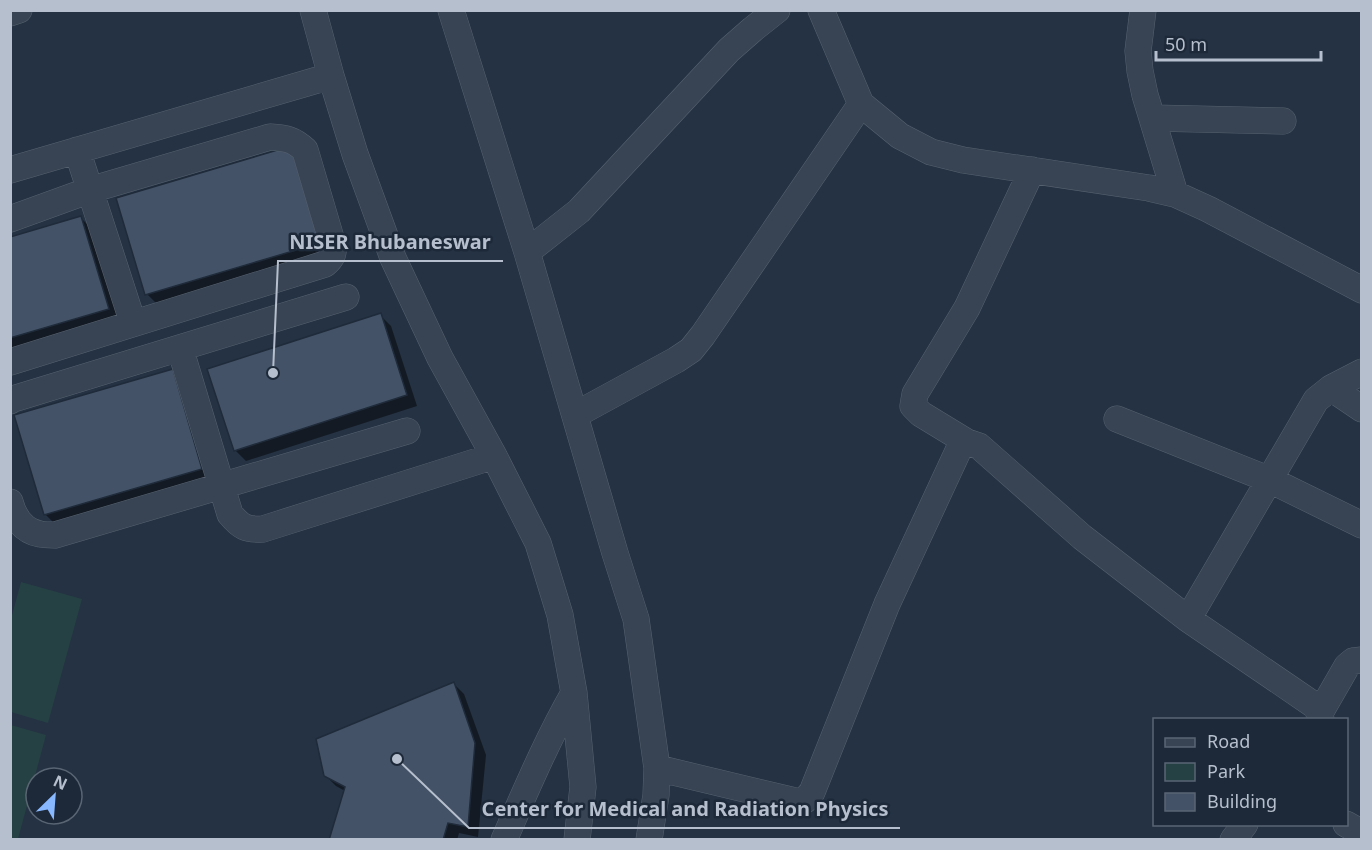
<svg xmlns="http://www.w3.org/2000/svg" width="1372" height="850" font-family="'Noto Sans',sans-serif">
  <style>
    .green { fill: #264144 }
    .shadow { fill: #0007 }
    .building { fill: #435266; stroke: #1f2b3a; stroke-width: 1.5 }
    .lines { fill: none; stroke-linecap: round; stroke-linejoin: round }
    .minor-casing { stroke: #576270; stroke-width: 27 }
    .minor { stroke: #384453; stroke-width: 26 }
    .leader { fill: none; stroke: #b6bfcd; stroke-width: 2 }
    .callout-dot { fill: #b6bfcd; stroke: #1d2938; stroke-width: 2 }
    .callout-label { font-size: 20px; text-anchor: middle; font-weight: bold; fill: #b6bfcd; stroke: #1d2938; stroke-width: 5; stroke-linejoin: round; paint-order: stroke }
  </style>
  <rect width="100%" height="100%" fill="#243243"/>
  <path class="green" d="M21 582 82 599 48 723 11 712V619Z
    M11 725 46 735 18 839H11Z"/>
  <path class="shadow" d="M291 148 330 254 158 305 147 294Z
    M81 218 92 229 119 320 10 351V239Z
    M380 315 391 326 417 406 246 461 235 450Z
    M172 371 183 382 212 479 56 525 45 514Z
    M453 683 464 694 486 755 478 837 459 833 457 840H330L345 791 336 786 325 775Z"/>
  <path class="building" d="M291 146 320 243 145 295 116 198Z
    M81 216 109 309 10 338V237Z
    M381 313 407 395 234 451 207 369Z
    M173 369 202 469 44 515 14 415Z
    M454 682 475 743 468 827 448 823 443 840H329L345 787 324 776 316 739Z"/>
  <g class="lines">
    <g class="minor-casing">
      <path id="minor" d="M313 10 331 76 355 154 393 258 440 358 494 456 538 543 560 615 574 693 583 787 577 840
        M451 10 527 252 615 553 636 619 657 768 656 795 649 840
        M821 10 861 104 900 136 931 152 963 160 1149 188 1175 194 1208 209 1362 290
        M1143 10 1138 51 1140 71 1145 95 1175 194
        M10 13 19 10
        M1153 118 1283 121
        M77 150 133 323
        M10 170 331 76
        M10 219 90 190 270 137C286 138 293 139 305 150L333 245C334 254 332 258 325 264L10 362
        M527 252 579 211 729 50 753 29 777 10
        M180 348 230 514C241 527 246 530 263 529L494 456
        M1331 388 1362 409
        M10 401 13 399 346 297
        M575 415 676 360 691 350 703 335 861 104
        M1117 419 1270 480 1362 525
        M967 442 921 414 913 406 915 394 967 308 1032 170
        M10 502C14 517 23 531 40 534 44 535 50 535 55 535L407 431
        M1188 619 1316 400 1331 388 1362 372
        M1320 713 1347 666 1353 661 1362 660
        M657 768 795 801 805 800 812 792 887 604 959 449 967 442 979 446 1082 537 1188 619 1314 705 1320 713 1321 720
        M1346 824 1362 833
        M504 840C526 790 547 740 574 693
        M1233 840 1245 824"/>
    </g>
    <use href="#minor" class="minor"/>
  </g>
  <path class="leader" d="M273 373L278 261H503M397 759L469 828H900"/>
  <g class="callout-dot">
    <circle cx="273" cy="373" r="6"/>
    <circle cx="397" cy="759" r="6"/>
  </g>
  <g class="callout-label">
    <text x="390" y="249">NISER Bhubaneswar</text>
    <text x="685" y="816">Center for Medical and Radiation Physics</text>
  </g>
  <rect width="1372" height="850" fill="none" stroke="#b6bfcd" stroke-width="24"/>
  <rect x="1153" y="718" width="195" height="108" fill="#1d2938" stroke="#5a6574" stroke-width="1.5"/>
  <rect x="1165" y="738" width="30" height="9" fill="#384453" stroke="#5a6574" stroke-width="1.5"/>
  <text x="1207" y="748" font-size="18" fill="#b6bfcd">Road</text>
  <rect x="1165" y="763" width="30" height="18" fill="#264144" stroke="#5a6574" stroke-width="1.5"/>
  <text x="1207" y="778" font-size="18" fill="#b6bfcd">Park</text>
  <rect x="1165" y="793" width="30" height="18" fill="#435266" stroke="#5a6574" stroke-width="1.5"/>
  <text x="1207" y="808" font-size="18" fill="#b6bfcd">Building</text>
  <g transform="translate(54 796) rotate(25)"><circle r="28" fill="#1d2938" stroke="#5a6574" stroke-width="1.5"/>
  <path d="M0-4.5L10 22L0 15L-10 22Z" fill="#88b8ff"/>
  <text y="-9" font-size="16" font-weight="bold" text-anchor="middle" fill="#b6bfcd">N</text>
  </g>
  <path d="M1156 51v9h165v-9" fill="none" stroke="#b6bfcd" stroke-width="3"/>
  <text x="1165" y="51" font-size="18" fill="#b6bfcd" stroke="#1d2938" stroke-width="4.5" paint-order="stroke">50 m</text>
</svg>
